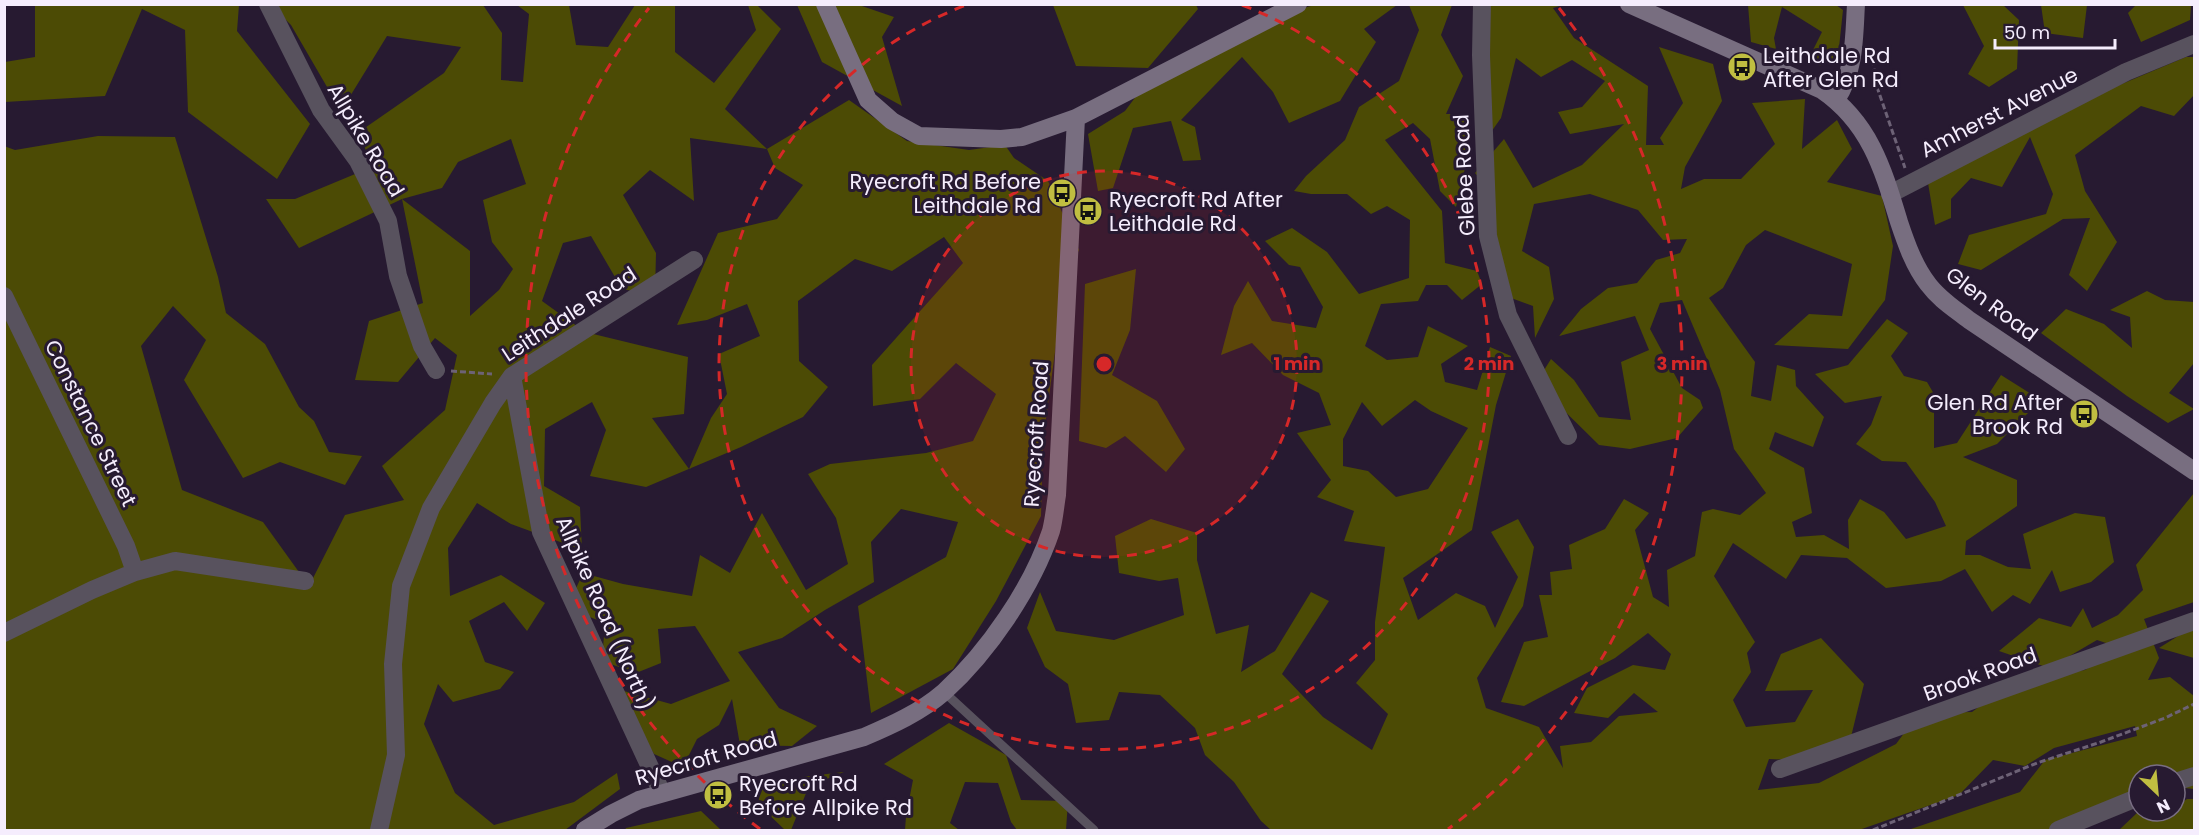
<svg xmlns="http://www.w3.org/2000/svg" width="2199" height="835" font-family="Poppins,sans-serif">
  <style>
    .green { fill: #4c4b05; fill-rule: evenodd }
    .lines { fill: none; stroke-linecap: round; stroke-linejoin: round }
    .path { stroke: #6d6276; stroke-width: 3; stroke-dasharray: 6 3; stroke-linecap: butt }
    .lane { stroke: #58525e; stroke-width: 9 }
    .street { stroke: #58525e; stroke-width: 18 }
    .secondary { stroke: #786e80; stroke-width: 18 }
    .ring { fill: none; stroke: #d62828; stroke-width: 3; stroke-dasharray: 10 8 }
    .labels { text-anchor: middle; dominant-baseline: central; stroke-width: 6; stroke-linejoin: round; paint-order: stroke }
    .poi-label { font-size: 21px; fill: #f5edfd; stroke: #271a31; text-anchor: start }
    .street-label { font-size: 21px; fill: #f5edfd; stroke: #271a31 }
    .centre { fill: #d62828; stroke: #271a31; stroke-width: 3 }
    .ring-label { font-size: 18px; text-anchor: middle; font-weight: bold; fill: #d62828; stroke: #271a31; stroke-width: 6; stroke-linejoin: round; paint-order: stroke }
  </style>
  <rect width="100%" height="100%" fill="#271a31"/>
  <path class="green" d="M1319 4 1397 5 1364 29 1376 42 1340 101 1289 123 1273 92 1242 57 1181 120 1195 127 1201 160 1183 161 1171 121 1133 128 1113 188 1098 191 1088 134 1125 111 1137 95 1307 7Z
    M35 5H239L237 31 310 124 277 179 188 112 185 30 142 9 105 96 5 102V62L35 57Z
    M271 5H483L502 33 501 80 523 82 529 14 517 5H569L576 45 608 47 635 5H675V52L714 83 756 30 748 5H757L781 29 725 109 767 149 849 100 907 141 969 150 1005 145 1014 158 1048 181 1079 250 1065 278 1043 441 1041 516 996 601 953 669 871 713 858 606 946 557 958 522 901 509 871 542 874 582 825 610 782 638 738 652 779 708 817 726 792 746 740 745 732 699 719 725 697 739 683 767 654 754 613 688 671 704 730 681 695 626 658 629 661 663 636 673 602 661 605 623 567 608 583 573 623 584 692 596 700 555 730 573 762 513 806 590 848 564 836 518 808 474 830 464 926 453 973 441 996 394 956 363 920 399 873 406 872 365 963 263 944 237 892 271 855 259 798 301 799 361 828 387 803 417 741 447 646 487 590 476 606 430 592 402 545 429 544 486 580 507 582 550 511 524 477 503 448 548 450 596 501 575 545 603 527 631 504 602 469 621 485 662 514 672 500 689 453 702 438 684 424 724 455 793 494 825 574 802 617 773 620 789 565 830H5L4 146 15 150 98 136 175 137 218 277 226 313 265 344 299 407 314 421 329 452 362 456 345 485 280 462 243 478 184 380 206 340 173 306 141 346 182 490 263 522 309 586 345 515 404 500 382 466 445 410 457 355 435 338 398 382 355 380 369 321 423 303 402 199 299 248 266 199H295L372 167 359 132 444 73 461 47 387 36 341 111 291 25ZM690 138 767 149 775 168 803 185 777 219 718 233 677 325 707 320 747 304 760 336 719 354 727 394 711 418 689 469 652 418 684 414 688 357 585 332 542 301 563 243 591 236 622 289 655 295 656 253 623 195 650 170 694 201ZM511 139 526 184 483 200 492 242 513 269 499 290 470 316V251L402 199 442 188 458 162Z
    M797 5H859L894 17 882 37 902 106 822 62Z
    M1196 5 1198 9 1148 68 1076 66 1053 5Z
    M1409 5H1452L1441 35 1463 76 1446 114H1465V168L1456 207 1440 191 1430 139 1413 123 1385 140 1442 211 1445 263 1477 271 1482 284 1462 300 1447 285H1426L1418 301 1381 304 1365 346 1387 360 1418 357 1428 326 1468 346 1441 364 1445 382 1477 390 1490 347 1511 356 1496 405 1472 530 1403 578 1418 620 1456 593 1485 606 1495 628 1518 577 1491 532 1518 519 1534 547 1523 606 1477 678 1486 708 1539 727 1563 768 1560 746 1591 742 1619 716 1658 712 1634 693 1608 718 1574 713 1587 688 1633 665 1665 670 1671 654 1648 633 1615 658 1524 706 1501 702 1524 642 1548 637 1539 595H1552L1550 572 1572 569 1569 545 1605 529 1624 499 1649 513 1635 530 1653 597 1669 607 1667 570 1695 556 1702 512 1713 509 1740 515 1766 493 1734 449 1720 390 1682 300 1660 303 1650 329 1682 388 1700 400 1703 408 1677 438 1630 449 1599 445 1536 383 1551 359 1574 380 1599 417 1631 420 1621 362 1649 350 1635 316 1559 336 1581 309 1608 288 1637 283 1656 260 1680 253 1687 239 1663 240 1638 210 1590 194 1534 204 1522 251 1549 267 1554 299 1535 338 1533 306 1503 295 1492 193 1475 173 1504 139 1533 188 1582 165 1624 124 1570 134 1558 112 1582 107 1605 81 1572 60 1541 77 1516 58 1501 118 1484 142 1489 5H1563L1553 8 1574 38 1648 86 1646 145H1664L1660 138 1683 103 1659 47 1713 64 1722 101 1685 167 1681 189 1704 179H1741L1775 144 1752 103 1805 99 1802 149 1837 120 1852 149 1827 182 1882 196 1893 246 1885 300 1848 349 1774 345 1809 314 1842 316 1852 264 1765 230 1746 245 1723 288 1709 298 1755 362 1751 396 1771 401 1777 365 1795 370 1796 386 1824 417 1813 447 1775 432 1769 449 1804 468 1812 513 1792 522 1796 537 1824 535 1849 549 1848 520 1860 499 1884 512 1906 539 1946 526 1935 502 1906 462 1882 461 1856 444 1871 425 1882 396 1845 403 1815 374 1848 365 1887 319 1908 333 1891 356 1904 376 1927 382 1934 394V448L1957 443 2001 375 2041 400 1997 444 1963 457 2017 480V506L1966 541 1965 555H1980L2008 567 2031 569 2023 534 2075 513 2105 517 2114 562 2091 582 2060 592 2052 570 2030 604 2013 595 1992 612 1965 569 1941 581 1886 588 1847 558 1801 555 1786 579 1733 543 1714 576 1755 642 1747 653 1751 672 1733 700 1746 727 1795 722 1813 690 1765 691 1781 654 1821 638 1864 684 1848 749 1820 761 1769 759 1758 790 1819 783 1896 744 1919 713 1972 712 2012 682 2085 670 2121 648 2097 640 2049 668 1999 651 2039 618 2071 627 2083 608 2092 628 2118 615 2143 590 2136 565 2194 493V602L2144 619 2159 658 2148 680 2170 677 2194 696V789L2175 787V775H2139V794L2052 830H1908L2020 792 2045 760 2137 736 2135 726 2054 748 2025 766 1993 760 1959 795 1859 830H1271L1261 821 1234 782 1205 755 1195 728 1160 695 1119 692 1109 720 1076 723 1068 684 1045 667 1027 628 1040 592 1056 631 1114 640 1184 615 1178 578 1159 581 1119 573 1115 536 1151 519 1197 533V560L1216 634 1249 625 1241 672 1275 651 1311 592 1329 601 1282 674 1323 717 1372 750 1388 714 1356 683 1375 660V622L1385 547 1344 541 1354 511 1317 497 1331 480 1297 433 1331 425 1319 393 1283 375 1252 343 1221 355 1234 306 1248 281 1272 321 1316 328 1323 307 1300 267 1289 265 1265 241 1292 228 1327 252 1359 294 1409 278 1410 220 1387 206 1371 214 1347 194H1311L1294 191 1306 176 1345 140 1359 107 1399 81 1419 30ZM1415 400 1431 411 1468 428 1428 489 1396 497 1368 471 1343 466V439L1362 402 1382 426Z
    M1748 5H1836L1843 10 1838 57 1820 66 1810 56 1822 32 1782 7 1774 38 1776 49 1751 42Z
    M1963 5H2003L2019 20 2017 69 1989 87 1968 74 1984 46Z
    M2041 5H2087L2083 38 2045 33Z
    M2136 5H2191L2190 20 2141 42 2128 13Z
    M2186 57H2194V95L2174 116 2141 106 2075 155 2085 191 2117 242 2087 291 2069 275 2090 218 2063 219 1981 270 1958 264 1969 235 2046 214 2053 194 2030 137 2002 187 1971 178 1951 199V218L1935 225 1928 183 2015 129Z
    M1136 269 1130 330 1112 375 1157 401 1185 449 1166 472 1125 436 1106 448 1079 441 1085 284Z
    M2147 291 2165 300 2194 302V363L2169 393 2194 409 2168 423 2127 396 2041 333 2066 309 2104 324 2132 348 2130 317 2110 310Z
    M2194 626V658L2159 648Z
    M949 723 1006 755 1021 800 1068 801 1066 830H1017L1011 822 998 783 965 782 950 823 959 830H905L906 816 913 780 884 764Z
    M844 772 809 786 791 830H785L759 805 758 782Z
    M2187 799H2194V830H2119L2138 812 2159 818 2169 811H2175V807Z
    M701 811 721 830H625L626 828Z"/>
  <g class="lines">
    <path class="path" d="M1871 51 1877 87 1905 168
      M451 371 492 374
      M1873 830 2037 763 2101 742 2165 718 2194 704"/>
    <path class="lane" d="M944 692 1094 830"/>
    <path class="street" d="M268 4 321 110 358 161 388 221 398 276 422 346 436 370
      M1482 4 1481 55 1488 236 1508 315 1568 436
      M1890 194 2126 72 2194 44
      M4 296 126 546 135 572
      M512 376 541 532 662 793
      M4 633 92 590 135 572 175 561 305 581
      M1780 769 2194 621
      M2175 782 2194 776
      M379 830 396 755 393 664 401 586 431 508 493 403 512 376 694 260
      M2058 830 2139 797"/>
    <path class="secondary" d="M825 4 868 100 892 121 919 136 1001 139 1022 137 1076 118 1298 4
      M1629 4 1822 90C1870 123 1883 169 1899 222 1906 243 1914 266 1928 284 1939 299 1955 309 1969 320L2194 471
      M1836 100C1855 71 1854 38 1856 4
      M585 830 611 814 639 800 864 737C892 725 921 712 944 692 988 652 1032 588 1051 531 1054 520 1055 507 1057 495L1076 118"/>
  </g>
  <circle cx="1104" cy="364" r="193" fill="#d62828" fill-opacity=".12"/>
  <g class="ring">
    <circle cx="1104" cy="364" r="193"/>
    <path d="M1242 5A385 385 0 1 1 966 5"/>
    <path d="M760 829A578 578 0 0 1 649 8M1559 8A578 578 0 0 1 1448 829"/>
  </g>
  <defs>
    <g id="bus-disc" transform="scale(1.5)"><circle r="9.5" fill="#c0be41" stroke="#271a31"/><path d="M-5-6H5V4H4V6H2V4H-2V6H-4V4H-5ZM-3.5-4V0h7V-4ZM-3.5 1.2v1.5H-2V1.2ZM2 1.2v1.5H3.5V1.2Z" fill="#111"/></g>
  </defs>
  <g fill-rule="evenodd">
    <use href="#bus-disc" x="1742" y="67"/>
    <use href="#bus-disc" x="1062" y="193"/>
    <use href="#bus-disc" x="1088" y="211"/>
    <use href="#bus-disc" x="2084" y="414"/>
    <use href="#bus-disc" x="718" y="795"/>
  </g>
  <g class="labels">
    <g class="poi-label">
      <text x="1763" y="55">Leithdale Rd<tspan x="1763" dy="24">After Glen Rd</tspan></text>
      <text x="1041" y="181" text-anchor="end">Ryecroft Rd Before<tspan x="1041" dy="24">Leithdale Rd</tspan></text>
      <text x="1109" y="199">Ryecroft Rd After<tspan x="1109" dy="24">Leithdale Rd</tspan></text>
      <text x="2063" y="402" text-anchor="end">Glen Rd After<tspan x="2063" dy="24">Brook Rd</tspan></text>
      <text x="739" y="783">Ryecroft Rd<tspan x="739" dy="24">Before Allpike Rd</tspan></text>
    </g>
    <g class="street-label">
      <text transform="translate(1999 112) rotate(-27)">Amherst Avenue</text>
      <text transform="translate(366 140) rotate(59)">Allpike Road</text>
      <text transform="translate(1464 175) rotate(-93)">Glebe Road</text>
      <text transform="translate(1992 304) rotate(37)">Glen Road</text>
      <text transform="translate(569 314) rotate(-33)">Leithdale Road</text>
      <text transform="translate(91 423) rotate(64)">Constance Street</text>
      <text transform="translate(1036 434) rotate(-86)">Ryecroft Road</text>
      <text transform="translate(605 613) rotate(66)">Allpike Road (North)</text>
      <text transform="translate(1980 674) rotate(-20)">Brook Road</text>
      <text transform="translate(706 758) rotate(-16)">Ryecroft Road</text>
    </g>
  </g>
  <circle cx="1104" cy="364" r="9" class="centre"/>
  <g class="ring-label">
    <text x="1297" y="370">1 min</text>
    <text x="1489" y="370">2 min</text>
    <text x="1682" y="370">3 min</text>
  </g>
  <rect width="2199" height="835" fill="none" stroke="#f5edfd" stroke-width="12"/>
  <g transform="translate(2157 793) rotate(154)"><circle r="28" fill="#271a31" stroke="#796e83" stroke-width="1.5"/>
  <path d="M0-4.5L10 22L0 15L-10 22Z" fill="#c0be41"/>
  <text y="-9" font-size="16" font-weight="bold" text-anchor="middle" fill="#f5edfd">N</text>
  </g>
  <path d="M1995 39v9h120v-9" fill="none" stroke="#f5edfd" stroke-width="3"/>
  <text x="2004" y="39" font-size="18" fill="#f5edfd" stroke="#271a31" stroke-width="4.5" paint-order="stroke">50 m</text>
</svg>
